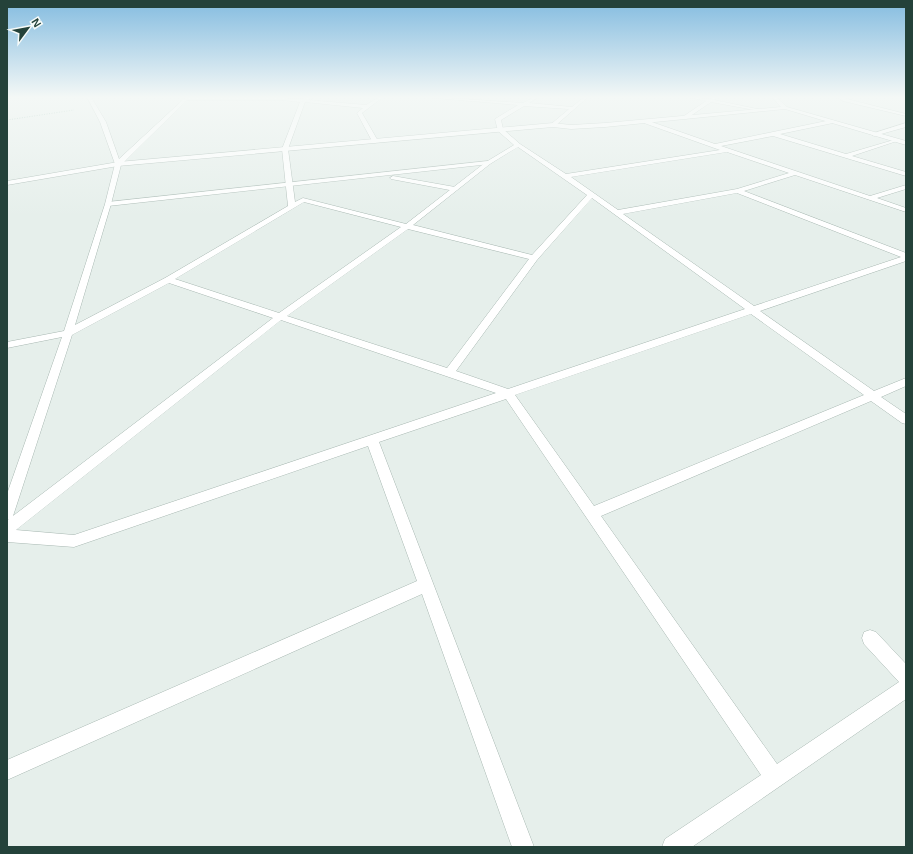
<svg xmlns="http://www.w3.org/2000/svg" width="913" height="854" font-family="Arial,sans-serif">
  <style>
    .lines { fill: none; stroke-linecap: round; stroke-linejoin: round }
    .service-casing { stroke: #a8b8b2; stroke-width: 1 }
    .minor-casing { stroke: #a8b8b2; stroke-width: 1 }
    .tertiary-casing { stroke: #a8b8b2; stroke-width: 1 }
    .path { stroke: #86b3a5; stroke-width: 1; stroke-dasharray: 1 1.5; stroke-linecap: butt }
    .service { fill: #fff; fill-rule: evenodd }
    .minor { fill: #fff; fill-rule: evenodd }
    .tertiary { fill: #fff; fill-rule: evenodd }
  </style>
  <rect width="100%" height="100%" fill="#e6efeb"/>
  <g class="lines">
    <g class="service-casing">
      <path id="service" d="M488 161 490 162V164L108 206 105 204 108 202Z
        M393 176 455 187 458 189 455 191 391 179 390 178Z"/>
    </g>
    <g class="minor-casing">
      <path id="minor" d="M87 97H91L106 122 119 159 186 97 283 98 302 99 307 97H311L308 100 366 105 379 97H383L362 113 378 141 375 143 372 141 357 113 363 108 305 102 288 149 295 202 303 198 406 224 486 162 514 145 498 131 495 119 518 105 435 98 433 97 523 103 534 97H538L529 103 572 107 584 97H588L555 126 550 125 569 109 524 106 501 120 503 129 520 144 566 174 720 150 644 123V121L646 120 715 144 831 120 833 121V123L780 134 846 154 897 139V141L852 156 906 172V176L773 136 721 146 870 196 906 185V189L877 198 906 208V212L795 175 744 191 906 253V261L760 311 874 391 906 378V386L881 397 906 414V424L902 423 871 401 601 516 777 764 899 682 864 644 862 638 864 632 870 630 876 632 906 664V699L692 847H662L665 839 761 775 506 399 379 442 534 847H512L422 594 7 780V760L417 581 368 446 74 547 7 542V521L9 519 7 520V494L62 337 7 348V342L64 331 105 204 115 164 100 122ZM187 100H283L300 102 282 149 288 206 165 278 75 325 111 204 121 165ZM518 147 587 195 532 255 413 225 490 164ZM727 152 789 173 737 189 618 210 571 177ZM737 193 901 257 754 306 623 214ZM592 198 745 309 508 389 456 371 537 260ZM304 202 401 227 279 313 175 279ZM408 229 529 259 447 368 287 316ZM169 283 273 318 13 516 72 335ZM751 314 864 395 594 506 515 395ZM281 320 496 393 74 535 16 530Z
        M688 97 709 99 714 97 716 98 714 100 762 110 760 111 711 102 686 119 683 117 684 116 706 101Z
        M838 97H842L847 99 906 114V116L843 101Z
        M906 123V127L874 136 871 134Z"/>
    </g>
    <g class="tertiary-casing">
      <path id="tertiary" d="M772 97H776L787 107 906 141V145L785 109 605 127 571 129 553 127 118 166 7 185V181L118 162 553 123 571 125 605 123 781 107Z"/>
    </g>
    <path class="path" d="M7 120 74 110"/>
    <use href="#service" class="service"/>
    <use href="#minor" class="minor"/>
    <use href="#tertiary" class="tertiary"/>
  </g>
  <linearGradient id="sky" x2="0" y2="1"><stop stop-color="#84bce0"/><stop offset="0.45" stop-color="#f4f8f6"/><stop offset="1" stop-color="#f4f8f6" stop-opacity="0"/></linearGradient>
  <rect width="913" height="216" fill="url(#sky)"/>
  <rect width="913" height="854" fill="none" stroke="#24423a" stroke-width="16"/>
  <g transform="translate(28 28) rotate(58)" stroke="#f7fbf9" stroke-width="3" paint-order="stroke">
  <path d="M0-3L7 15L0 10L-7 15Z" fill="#24423a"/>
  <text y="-6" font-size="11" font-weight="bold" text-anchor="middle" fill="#24423a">N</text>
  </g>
</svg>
